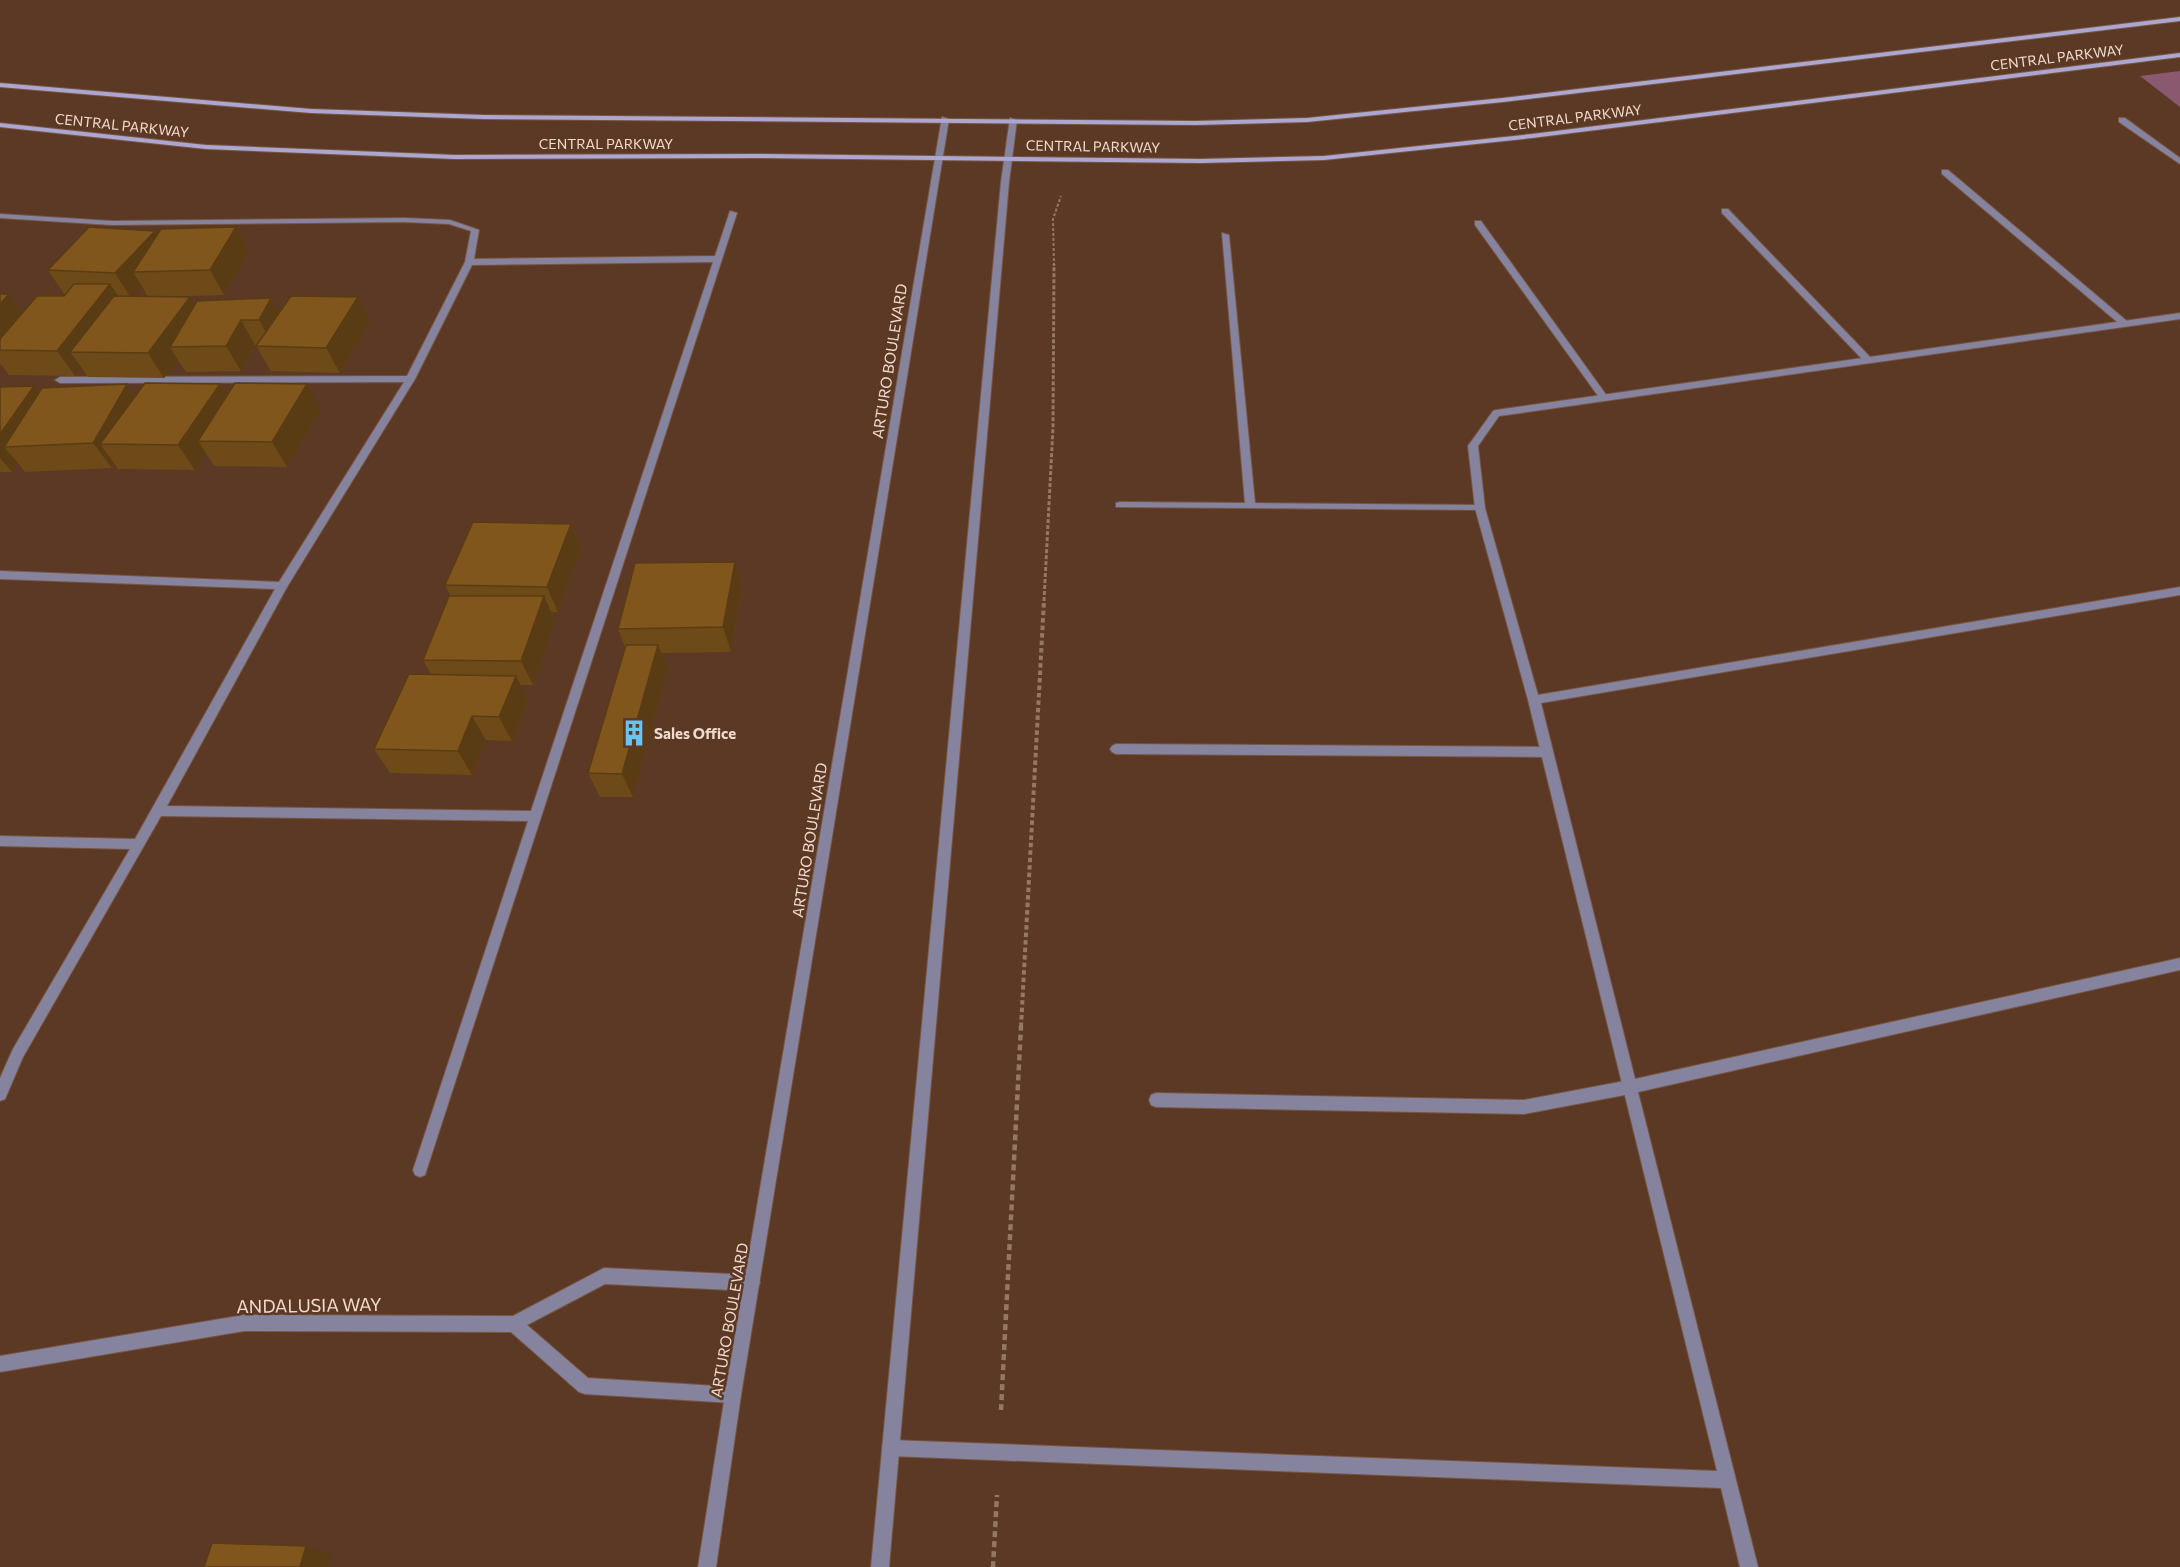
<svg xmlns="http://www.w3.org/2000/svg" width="2180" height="1567" font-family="Commissioner,sans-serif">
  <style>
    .green { fill: #8a596f }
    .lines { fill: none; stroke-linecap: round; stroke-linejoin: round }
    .service-casing { stroke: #775643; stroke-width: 2 }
    .minor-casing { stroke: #775643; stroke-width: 2 }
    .tertiary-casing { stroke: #775643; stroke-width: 2 }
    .secondary-casing { stroke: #775643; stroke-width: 2 }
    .path-far3 { stroke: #957765; stroke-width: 2; stroke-dasharray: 3 2; stroke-linecap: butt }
    .path-far2 { stroke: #957765; stroke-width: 3; stroke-dasharray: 4 2; stroke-linecap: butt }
    .path-far1 { stroke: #957765; stroke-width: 4; stroke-dasharray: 4.5 3; stroke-linecap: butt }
    .path { stroke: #957765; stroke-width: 4.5; stroke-dasharray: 6 4; stroke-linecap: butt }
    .service { fill: #86839e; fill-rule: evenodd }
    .minor { fill: #86839e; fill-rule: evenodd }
    .tertiary { fill: #86839e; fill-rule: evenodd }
    .secondary { fill: #aca6d1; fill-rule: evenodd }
    .wall { fill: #6e4a18; fill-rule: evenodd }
    .shaded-wall { fill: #5a3c14 }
    .building { fill: #80561c; stroke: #5a3c14; stroke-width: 1.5 }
    .labels { text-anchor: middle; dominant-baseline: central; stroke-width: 5; stroke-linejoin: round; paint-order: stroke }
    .far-street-label { font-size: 14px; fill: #f1dace; stroke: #5c3924 }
    .street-label { font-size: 15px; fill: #f1dace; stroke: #5c3924 }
    .poi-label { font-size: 15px; font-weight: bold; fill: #f1dace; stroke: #5c3924; text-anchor: start }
    .near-street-label { font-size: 18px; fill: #f1dace; stroke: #5c3924 }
  </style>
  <rect width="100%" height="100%" fill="#5c3924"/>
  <path class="green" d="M2180 71V107L2140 76Z"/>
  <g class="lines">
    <g class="service-casing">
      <path id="service" d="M2119 118H2125L2180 158V164L2119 122Z
        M1942 170H1948L2128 322V326H2122L1942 174Z
        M1722 209H1728L1871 358V362H1865L1722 213Z
        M1475 221H1481L1607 396V400H1601L1475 225Z
        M1222 233 1229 235 1255 503 1480 505 1485 508 1484 510 1116 507V503L1120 502 1245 503Z
        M1116 744 1546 747 1550 749 1552 752 1550 755 1546 757 1116 754 1112 752 1110 749 1112 746Z
        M1630 1080 1635 1082 1637 1087 1635 1092 1630 1094 1524 1114 1156 1107 1151 1105 1149 1100 1151 1095 1156 1093 1524 1100Z"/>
    </g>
    <g class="minor-casing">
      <path id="minor" d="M730 211 737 213 425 1175 420 1177 415 1175 413 1170 528 821 161 816 23 1057 5 1099 0 1101V1078L13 1049 130 849 0 846V836L135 839 275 589 0 579V571L279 582 404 382 60 383 55 380 60 377 407 376 465 262 471 231 449 224 404 222 112 225 0 218V214L112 221 404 218 450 220 479 230 474 259 715 256ZM713 262 531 811 167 806 287 587 415 379 472 265Z
        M2180 313V319L1499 416 1478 446 1485 508 1538 695 2180 587V595L1541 703 1635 1079 2180 958V970L1638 1092 1758 1567H1740L1721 1488 890 1456 884 1454 882 1448 884 1442 890 1440 1717 1471 1528 700 1475 508 1468 446 1493 411 1496 410Z
        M604 1268 752 1275 757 1278 760 1283 757 1288 752 1291 605 1284 527 1325 588 1378 733 1387 739 1389 741 1395 739 1401 733 1403 585 1394 579 1392 511 1332 244 1331 0 1372V1356L244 1315 513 1316Z"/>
    </g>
    <g class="tertiary-casing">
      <path id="tertiary" d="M942 117 949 119 741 1395 716 1567H698L725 1395Z
        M1010 118 1017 120 1009 182 889 1567H871L1001 182Z"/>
    </g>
    <g class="secondary-casing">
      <path id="secondary" d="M2180 17V21L1503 102 1307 122 1196 125 483 119 311 113 0 87V83L311 109 483 115 1196 121 1307 118 1503 98Z
        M2180 53V57L1532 138 1324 160 1201 163 760 158 455 159 206 149 0 127V123L206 145 455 155 760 154 1201 159 1324 156 1532 134Z"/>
    </g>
    <path class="path-far3" d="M1054 266 1053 219 1061 196"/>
    <path class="path-far2" d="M1044 601 1053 427 1054 264"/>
    <path class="path-far1" d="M1021 1027 1044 600"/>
    <path class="path" d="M1001 1410 1021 1026
      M993 1567 997 1495"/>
    <use href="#service" class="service"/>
    <use href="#minor" class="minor"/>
    <use href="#tertiary" class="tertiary"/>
    <use href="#secondary" class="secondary"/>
  </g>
  <path class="wall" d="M236 227 249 252 224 295 152 297 195 305 279 313 358 297 370 322 340 373 271 371 256 346 257 345H255L241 371 186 372 178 360 164 378 88 377 82 368 75 376 9 375 0 363V294H9L22 312 65 295 48 270 155 231 157 235ZM142 286 148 297 132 296Z
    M127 384 135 396 220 384 227 396 321 409 287 467 214 466 206 453 195 470 118 469 114 463 112 468 25 472 18 463 12 472H0V387L39 393Z
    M571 524 581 549 558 612H551L555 621 533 685H520L528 700 512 741 486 740 472 775 390 773 374 749 431 674 423 660 451 596 445 585Z
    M735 562 742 586 731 652 661 653 668 669 633 797H600L588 773 625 647 618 629Z"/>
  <path class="shaded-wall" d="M236 227 249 252 224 295 210 270Z
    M155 231 169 256 133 272 142 286 131 298 115 273Z
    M110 284 127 309 70 352 82 368 75 376 57 351Z
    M9 294 27 319 0 350V304Z
    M190 297 205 322 170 347 178 360 164 378 148 353Z
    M358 297 370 322 340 373 326 348Z
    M271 298 285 323 273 345 259 320Z
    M241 320 255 345 241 371 226 346Z
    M127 384 144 409 100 444 114 463 112 468 93 443Z
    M220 384 235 409 198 441 206 453 195 470 178 445Z
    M307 384 321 409 287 467 272 442Z
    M34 386 53 411 4 447 18 463 12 472 0 458V434Z
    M571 524 581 549 558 612 547 587Z
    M735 562 742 586 731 652 723 627Z
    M544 596 555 621 533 685 521 661Z
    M658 645 668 669 633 797 622 774Z
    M516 676 528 700 512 741 499 717Z
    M472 716 486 740 472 775 458 751Z
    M306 1546 332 1554 328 1567H300Z"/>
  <path class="building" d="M89 227 155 231 115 273 48 270Z
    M236 227 210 270 133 272 161 229Z
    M74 284H110L57 351 0 350V339L37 296H64Z
    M0 294H9L0 304Z
    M114 296 190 297 148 353 70 352Z
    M291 296 358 297 326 348 256 346Z
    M271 298 259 320H241L226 346 170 347 197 301Z
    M145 383 220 384 178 445 100 444Z
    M235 383 307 384 272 442 198 441Z
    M127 384 93 443 4 447 42 388Z
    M34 386 0 434V387Z
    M473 522 571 524 547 587 445 585Z
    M735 562 723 627 618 629 635 563Z
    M449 596H544L521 661 423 660Z
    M626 645H658L622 774 588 773Z
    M409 674 516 676 499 717 472 716 458 751 374 749Z
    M212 1543 306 1546 300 1567H204Z"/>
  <defs>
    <g id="building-bare" transform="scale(2.07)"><path d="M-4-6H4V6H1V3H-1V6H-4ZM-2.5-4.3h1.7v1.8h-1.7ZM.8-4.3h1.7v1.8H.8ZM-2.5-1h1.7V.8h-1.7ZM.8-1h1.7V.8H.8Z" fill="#68c4f0" stroke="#5c3924" stroke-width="2.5" paint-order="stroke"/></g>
  </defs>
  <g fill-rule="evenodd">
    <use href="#building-bare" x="634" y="733"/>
  </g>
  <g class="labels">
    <g class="far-street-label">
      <text transform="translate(2057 57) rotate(-7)">CENTRAL PARKWAY</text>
      <text transform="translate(1575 117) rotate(-7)">CENTRAL PARKWAY</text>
      <text transform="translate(122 125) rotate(6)">CENTRAL PARKWAY</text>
      <text x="606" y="143">CENTRAL PARKWAY</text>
      <text transform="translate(1093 146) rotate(1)">CENTRAL PARKWAY</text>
    </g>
    <g class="street-label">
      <text transform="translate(889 361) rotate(-81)">ARTURO BOULEVARD</text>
      <text transform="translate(809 840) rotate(-81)">ARTURO BOULEVARD</text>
      <text transform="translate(729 1320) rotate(-80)">ARTURO BOULEVARD</text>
    </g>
    <g class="poi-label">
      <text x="654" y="733">Sales Office</text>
    </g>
    <g class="near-street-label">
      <text transform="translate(309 1305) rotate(-1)">ANDALUSIA WAY</text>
    </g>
  </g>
</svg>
